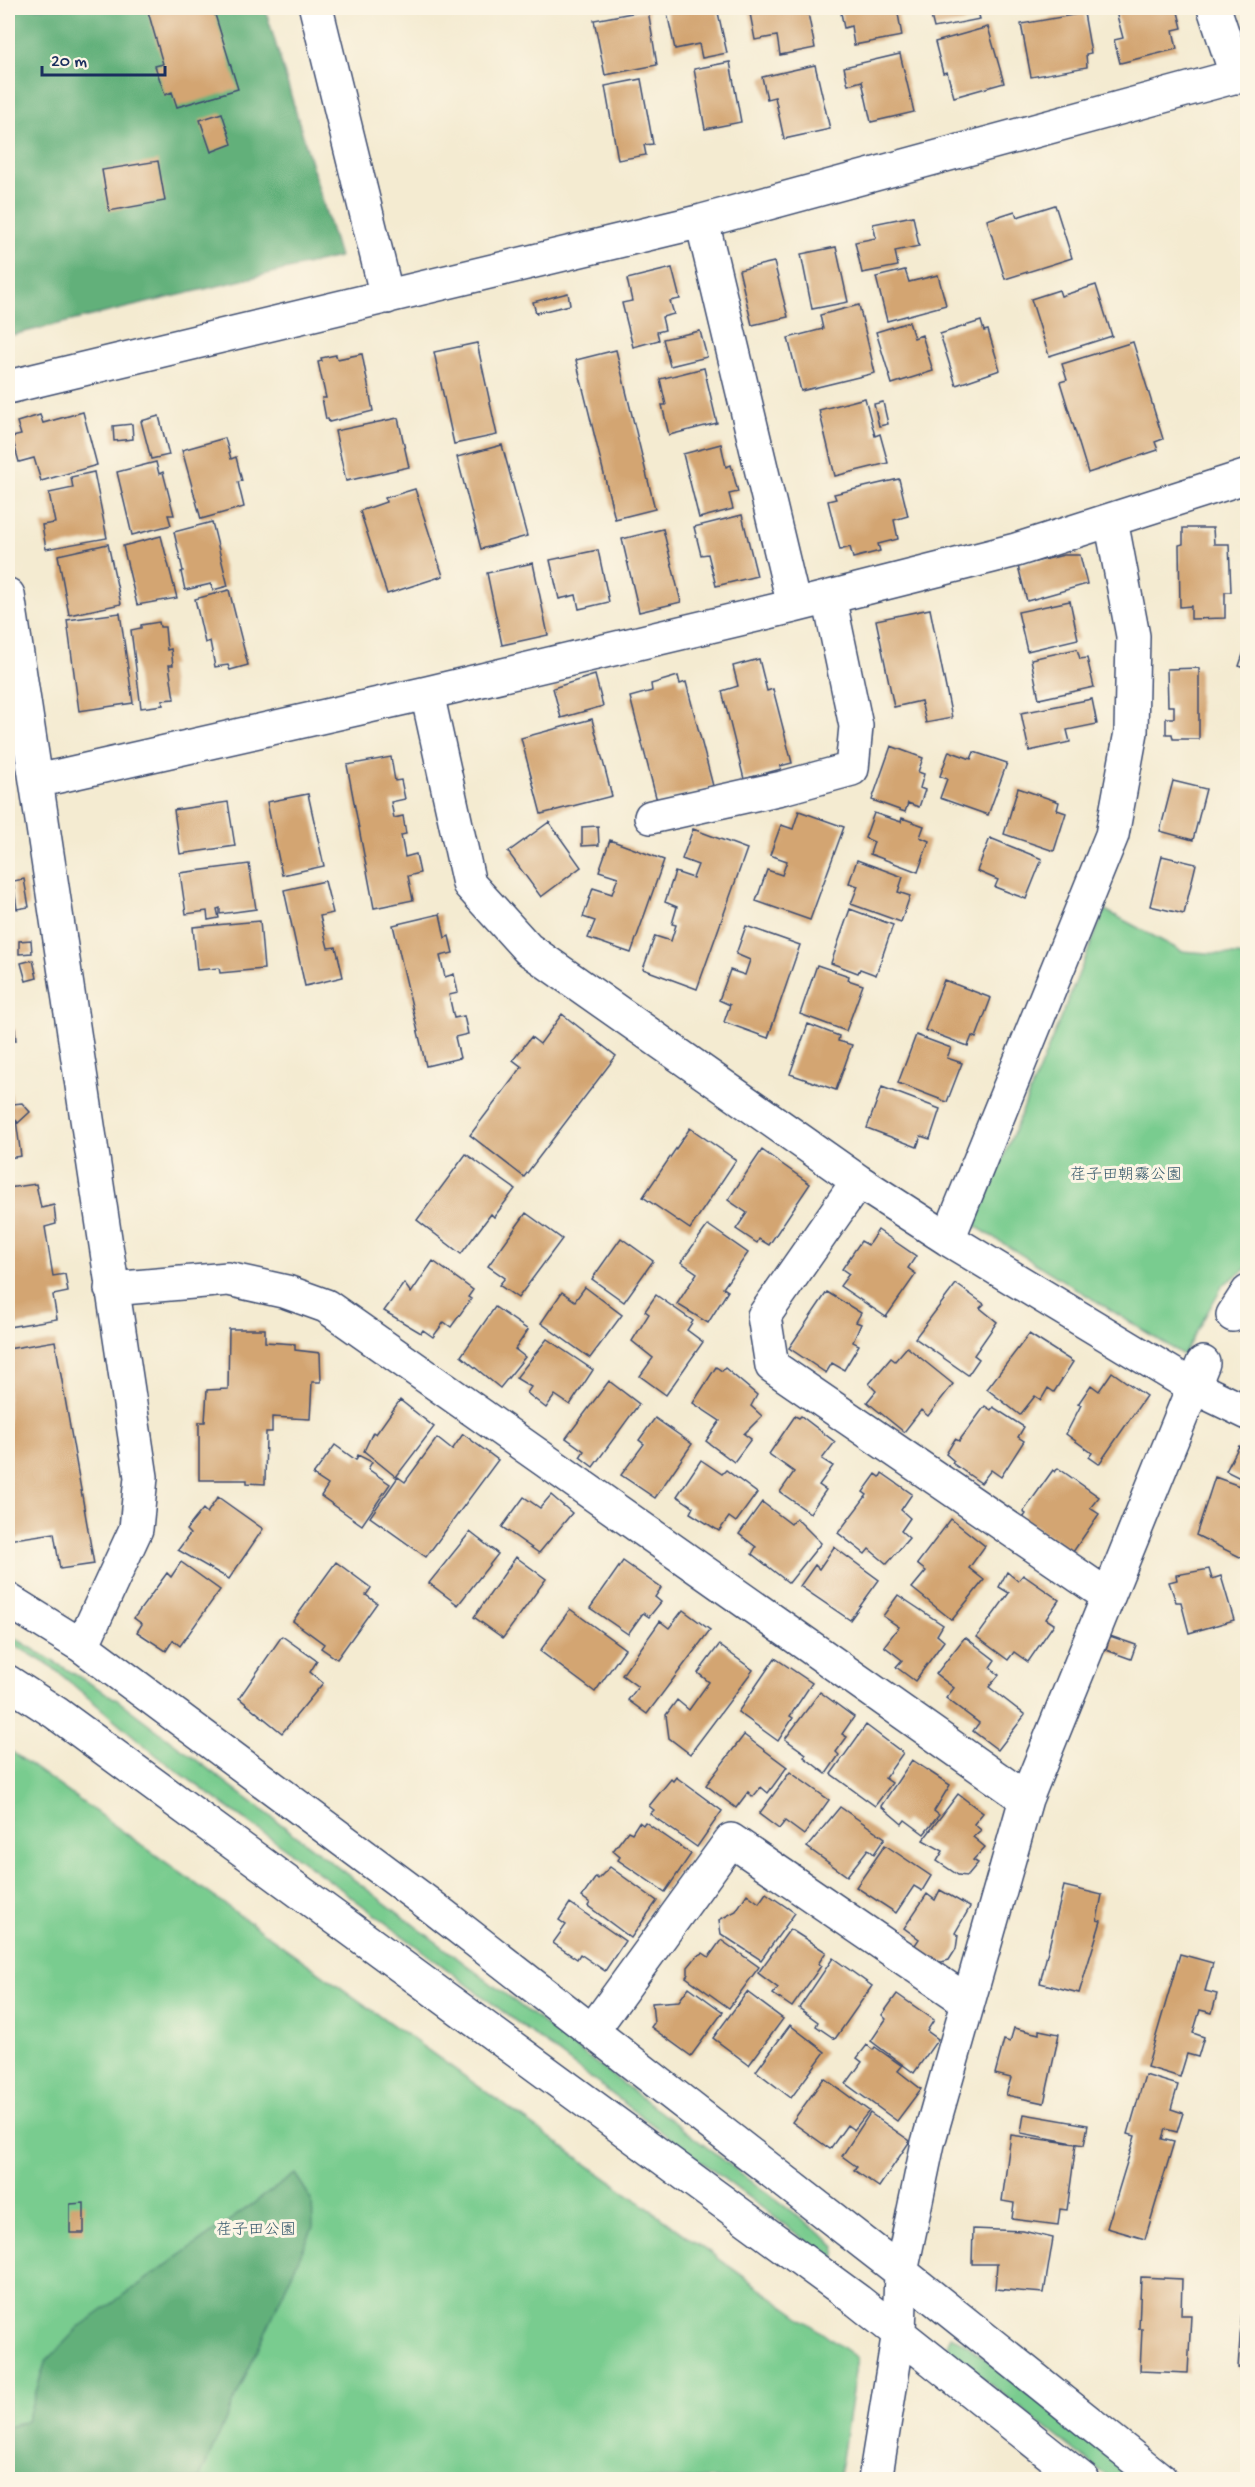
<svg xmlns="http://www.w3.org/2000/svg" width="1255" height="2487" font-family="'Gochi Hand','Klee One',sans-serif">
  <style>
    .green { fill: #79cc8f; stroke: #4a7e76; stroke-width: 1.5 }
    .forest { fill: #62b07a; stroke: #3e706c; stroke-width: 1.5 }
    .building { fill: #d3a572 }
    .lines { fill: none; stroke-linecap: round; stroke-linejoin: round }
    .minor-casing { stroke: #3c4b6f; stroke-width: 36 }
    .minor { stroke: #fff; stroke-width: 33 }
    .labels { text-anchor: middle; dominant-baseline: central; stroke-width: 6; stroke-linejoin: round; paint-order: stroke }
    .park-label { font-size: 16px; fill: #32566a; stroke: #fcf5e5 }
  </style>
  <rect width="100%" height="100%" fill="#fcf5e5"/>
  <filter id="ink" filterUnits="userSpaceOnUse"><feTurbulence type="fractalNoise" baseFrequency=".0167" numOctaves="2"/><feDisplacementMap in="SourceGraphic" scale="12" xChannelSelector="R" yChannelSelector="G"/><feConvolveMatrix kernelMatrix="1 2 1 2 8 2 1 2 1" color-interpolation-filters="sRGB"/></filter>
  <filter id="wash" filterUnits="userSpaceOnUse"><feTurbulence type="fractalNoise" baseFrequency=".008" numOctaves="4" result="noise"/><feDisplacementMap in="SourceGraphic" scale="24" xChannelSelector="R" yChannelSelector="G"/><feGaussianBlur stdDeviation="1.35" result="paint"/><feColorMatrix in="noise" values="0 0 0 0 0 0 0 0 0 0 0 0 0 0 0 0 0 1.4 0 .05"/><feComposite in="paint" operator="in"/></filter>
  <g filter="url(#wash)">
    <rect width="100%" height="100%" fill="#f4ebd1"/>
    <path class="green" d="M1105 910 1181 951 1247 956V1268L1223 1285 1183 1355 975 1226Z
      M8 1634 116 1699 829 2240 836 2247 835 2256 831 2258 826 2256 329 1880 162 1760 52 1667 8 1641Z
      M8 1749 857 2358 839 2479H8Z
      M950 2336 962 2341 1137 2479H1111L949 2352 947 2343Z"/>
    <path class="forest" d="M8 8H265L339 257 8 336Z
      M295 2174 312 2200 313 2227 199 2479H8V2427L27 2421 45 2363 79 2327Z"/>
    <g id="blocks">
      <path class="building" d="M147 8H213L238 89 177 107 172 92 165 95 155 66 163 64Z
        M666 8H717L727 53 702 58 699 44 675 49Z
        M749 8H807L815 48 780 55 777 36 755 40Z
        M840 8H897L902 36 854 45 851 26 844 28Z
        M929 8H977L980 19 934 28Z
        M1115 8H1177L1182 28 1173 30 1177 49 1120 63 1114 40 1123 38Z
        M648 10 657 65 605 75 594 20Z
        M1084 13 1091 53 1086 54 1087 67 1031 77 1021 24Z
        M988 27 1004 83 954 97 947 72 943 73 935 42Z
        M900 54 914 112 871 122 862 81 848 85 844 67Z
        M730 62 741 122 705 129 694 69Z
        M815 65 830 129 784 139 775 97 767 99 762 77Z
        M641 79 653 144 644 145 646 155 618 160 605 86Z
        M222 113 232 144 211 152 200 120Z
        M158 161 165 201 109 211 102 170Z
        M1055 205 1072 258 1005 279 987 220 1015 211 1017 217Z
        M913 216 919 246 895 251 898 266 862 273 855 242 876 238 873 224Z
        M836 247 848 302 812 309 801 254Z
        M774 262 788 317 752 325 739 270Z
        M672 268 680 299 670 301 674 314 662 317 665 330 657 332 659 340 633 347 622 303 632 301 627 279Z
        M905 270 909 282 938 275 946 305 887 321 876 277Z
        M1096 285 1112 336 1049 356 1031 299 1059 290 1061 296Z
        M568 293 570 305 536 313 533 302Z
        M859 305 875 373 801 391 788 338 823 329 820 315Z
        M981 321 984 331 988 330 1000 370 956 385 940 334Z
        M909 322 914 338 922 335 933 371 892 384 876 332Z
        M700 331 707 357 670 366 663 339Z
        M1133 342 1163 439 1155 442 1158 450 1088 473 1060 382 1067 380 1062 364Z
        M477 343 497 435 454 444 434 352Z
        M616 350 655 509 615 519 576 360Z
        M362 354 373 411 329 422 328 419H326L322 398H326L318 362 322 361 321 358 336 355 337 359Z
        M704 368 717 423 669 435 662 405H666L660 379Z
        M865 398 875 436 880 434 888 463 835 476 819 410Z
        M883 402 888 424 879 426 874 404Z
        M83 412 97 465 41 481 34 458 19 462 12 437 21 435 17 422 40 415 43 423Z
        M159 416 169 455 151 459 141 421Z
        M398 418 409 467 346 481 335 431Z
        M132 424 133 439 114 441 113 426Z
        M225 438 231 459 236 457 242 481 238 482 244 507 201 519 182 450Z
        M721 444 726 467 731 465 738 492 729 494 733 509 699 518 683 454Z
        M502 445 527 536 481 549 457 457Z
        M156 462 159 474 163 472 174 515H168L171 525 132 535 117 472Z
        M94 472 107 538 46 549 42 525 55 523 49 493 73 488 71 477Z
        M899 479 908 516 894 520 898 539 878 544 880 551 853 558 850 547 840 550 828 501 836 499 834 494Z
        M415 489 443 576 387 594 360 511 386 502 385 498Z
        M742 515 757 576 716 586 708 554 701 555 694 527Z
        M212 522 228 586 213 590 211 584 185 590 181 572 183 571 174 532Z
        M1183 528H1213L1214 544H1229L1231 592H1225V618L1191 619V606L1180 607 1179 545 1183 544Z
        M663 529 681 602 639 612 622 539Z
        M161 536 177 598 137 605 123 546Z
        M108 544 121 604 69 615 58 555Z
        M598 550 609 602 579 609 576 595 559 599 550 560Z
        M1064 555H1080L1087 584 1027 601 1018 566Z
        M533 563 548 635 502 645 487 573Z
        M229 590 248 665 230 670 228 665 215 667 210 641 205 643 195 599Z
        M1070 601 1078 639 1027 651 1018 612Z
        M930 609 952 718 926 723 921 701 894 707 876 620Z
        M120 613 133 703 79 711 67 620Z
        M159 622 160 627H165L167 650 171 649 173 665H169L174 699 162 700 163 705 141 708 131 630 141 628V625Z
        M1247 643H1248V669L1239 666Z
        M1077 649 1080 659 1087 658 1094 687 1039 699 1031 659Z
        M759 659 767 691 773 689 792 763 780 766 781 769 744 779 722 691 738 686 733 666Z
        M1199 668V739H1173L1172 734H1166V718H1174V706H1168L1167 669Z
        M595 675 603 706 561 718 553 688Z
        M678 676 680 684 686 682 713 786 657 801 630 697 652 691 651 684Z
        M1092 699 1097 724 1067 730 1070 742 1029 751 1021 713Z
        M592 719 612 796 541 814 521 738Z
        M891 746 923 758 918 772 924 774 920 788 925 790 919 807 908 803 905 812 872 800Z
        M949 751 971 759 974 752 1007 763 988 815 940 798 947 779 940 776Z
        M391 757 395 781 401 780 405 799 391 802 394 818 403 816 406 834 401 835 405 857 416 854 420 873 408 876 413 900 374 908 347 765Z
        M1173 781 1206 789 1193 840 1160 831Z
        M1018 788 1059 802 1057 810 1066 813 1054 851 1004 834Z
        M308 794 324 866 282 875 267 802Z
        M228 802 235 846 180 854 174 810Z
        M799 811 844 827 810 920 756 901 767 870 782 875 787 861 770 855 781 825 793 829Z
        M874 813 901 822 902 818 924 826 920 837 929 841 918 872 870 854 874 842 865 838Z
        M549 822 581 867 541 897 508 852Z
        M598 826 599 845 582 846V827Z
        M693 829 747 849 697 989 643 969 655 936 671 941 676 925 672 924 677 907 665 902 675 872 693 878 698 865 682 859Z
        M990 838 1042 859 1026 899 995 887 998 880 977 871Z
        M610 840 664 860 631 953 588 938 595 921 583 917 593 888 612 894 618 877 599 871Z
        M1162 856 1196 864 1184 914 1150 906Z
        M857 860 903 877 898 892 910 896 901 922 851 904 858 886 849 883Z
        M249 864 256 909 220 914V908L217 909 219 918 208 920 207 911 186 914 180 873Z
        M24 879 29 907 17 909 13 881Z
        M325 881 333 913 320 916 328 948 336 947 343 977 305 986 284 890Z
        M850 909 893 925 876 975 860 969 858 973 831 963Z
        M440 914 445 938 449 936 453 953 440 956 445 977 454 974 458 993 449 995 454 1018 464 1016 468 1034 455 1037 460 1058 426 1066 393 925Z
        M260 921 264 969 220 973 219 968 197 970 193 927Z
        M746 926 800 945 768 1038 724 1022 730 1005 719 1000 730 970 745 975 750 960 736 954Z
        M8 929 15 966 8 967Z
        M31 940 32 953 19 954V941Z
        M33 960 37 978 26 981 21 963Z
        M817 965 849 976 848 980 863 985 846 1031 800 1014Z
        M944 980 991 998 976 1038 972 1036 968 1046 925 1030Z
        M562 1014 616 1056 524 1177 470 1135 522 1067 513 1060 531 1037 540 1044Z
        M808 1024 839 1036 838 1041 852 1045 836 1090 790 1074Z
        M8 1026 15 1029 16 1041H12V1044H8Z
        M916 1035 951 1048 947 1058 962 1063 947 1102 898 1083Z
        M8 1078 13 1104 22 1103 30 1112 18 1123 16 1120 21 1156 8 1158Z
        M882 1087 940 1109 930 1139 921 1136 917 1147 867 1128Z
        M690 1128 736 1160 690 1229 643 1197Z
        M762 1150 810 1184 769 1245 759 1239 757 1243 736 1229 747 1213 728 1200Z
        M466 1154 515 1189 494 1217 491 1214 461 1254 417 1220Z
        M36 1184 41 1208 54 1205 56 1224 45 1227 53 1276 65 1274 68 1292 53 1295 57 1319 8 1327V1188Z
        M526 1213 562 1239 518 1298 499 1285 505 1278 488 1266Z
        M708 1225 748 1253 723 1288 728 1291 708 1323 677 1304 697 1273 681 1262Z
        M878 1230 916 1256 908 1268 916 1274 886 1317 840 1286 849 1274 842 1269 861 1241 868 1245Z
        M621 1238 653 1261 624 1302 592 1279Z
        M433 1261 473 1290 468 1297 471 1299 451 1327 444 1322 433 1337 423 1330 421 1333 384 1311 404 1283 411 1293Z
        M956 1284 984 1304 980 1308 997 1322 974 1355 979 1359 968 1375 915 1338Z
        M585 1287 622 1315 590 1358 541 1323 562 1292 575 1301Z
        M827 1292 861 1313 856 1322 861 1324 853 1342 859 1345 844 1370 832 1363 826 1373 789 1348Z
        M656 1295 693 1321 687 1330 703 1342 666 1395 640 1376 653 1358 632 1341 649 1314 645 1311Z
        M495 1307 528 1330 515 1349 525 1357 500 1388 461 1356Z
        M229 1329H265V1342L295 1344V1350L320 1353 321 1382H312L310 1419 272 1417V1432H266L265 1484 247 1483V1480H199V1422H205L207 1390 228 1389Z
        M1029 1334 1073 1362 1054 1392 1048 1388 1041 1400 1035 1396 1020 1415 987 1389Z
        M547 1339 593 1370 570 1405 555 1395 546 1408 527 1393 531 1387 516 1378Z
        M55 1341 94 1564 60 1569 54 1533 8 1540V1349Z
        M907 1347 953 1384 928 1416 921 1410 904 1432 867 1402 876 1391 869 1384 891 1358 895 1361Z
        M716 1367 722 1371 725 1368 757 1395 751 1406 762 1416 744 1434 751 1439 734 1462 706 1441 720 1421 693 1403Z
        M1112 1372 1146 1396 1099 1464 1089 1457 1092 1453 1066 1434 1081 1405 1078 1404 1091 1385 1099 1391Z
        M609 1381 639 1404 593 1467 580 1457 584 1451 566 1438Z
        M400 1400 434 1427 396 1477 364 1451 373 1432 376 1434Z
        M985 1406 991 1410 993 1407 1024 1427 1018 1437 1024 1441 1001 1477 991 1470 981 1483 952 1463 954 1461 946 1454 955 1439 959 1441Z
        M795 1416 799 1418 801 1416 835 1442 822 1459 833 1466 819 1485 826 1490 810 1513 780 1492 794 1472 769 1454Z
        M655 1418 692 1444 655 1498 621 1475 644 1444 639 1440Z
        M463 1434 498 1460 426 1557 370 1517 398 1477 405 1482 437 1438 452 1450Z
        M335 1445 356 1460 358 1455 372 1462 368 1469 390 1484 362 1525 321 1496 328 1485 313 1475Z
        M1239 1446 1248 1450V1482L1226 1471Z
        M701 1460 722 1474 726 1470 757 1493 736 1522 729 1517 719 1531 690 1513 693 1507 677 1496Z
        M1058 1468 1099 1497 1090 1508 1099 1514 1073 1552 1023 1518 1026 1514 1023 1512 1053 1470 1055 1472Z
        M882 1473 912 1494 901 1510 910 1518 901 1531 909 1538 887 1564 869 1549 865 1554 838 1533 867 1495 863 1492 876 1474 880 1477Z
        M1215 1477 1248 1489V1552L1244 1559 1196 1535Z
        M551 1495 572 1513 539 1553 502 1527 524 1497 540 1508Z
        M218 1497 263 1529 229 1579 178 1550 190 1534 186 1530 203 1509 207 1513Z
        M762 1502 791 1524 796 1518 821 1543 789 1583 752 1554 756 1547 739 1534Z
        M951 1519 985 1546 969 1568 984 1580 952 1620 912 1588 926 1571 917 1564Z
        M470 1532 498 1554 458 1605 429 1583Z
        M834 1547 879 1580 850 1620 800 1586 815 1565 819 1569Z
        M516 1557 546 1579 503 1638 474 1617Z
        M623 1561 661 1588 655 1597 661 1602 649 1617 643 1613 628 1634 590 1608Z
        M181 1562 220 1590 180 1646 173 1640 166 1651 137 1632 142 1624 134 1618 167 1573 171 1577Z
        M336 1562 371 1588 366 1595 377 1603 337 1659 321 1648 324 1644 293 1621Z
        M1209 1569 1212 1579 1221 1576 1234 1620 1189 1633 1181 1602H1176L1169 1582 1177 1580 1176 1575Z
        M1007 1572 1018 1581 1023 1575 1059 1600 1046 1619 1054 1624 1028 1662 1014 1652 1008 1660 977 1637 1009 1593 999 1587Z
        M898 1595 943 1625 937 1635 944 1641 915 1681 896 1667 902 1660 884 1646 899 1627 883 1616Z
        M570 1609 625 1649 595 1692 540 1651Z
        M683 1610 710 1630 647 1714 628 1700 638 1687 622 1675 660 1621 669 1628Z
        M282 1636 317 1661 310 1672 323 1683 282 1733 239 1698Z
        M1110 1636 1136 1645 1131 1659 1106 1650Z
        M965 1637 995 1660 990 1667 999 1675 989 1687 1025 1715 998 1750 973 1731 979 1723 946 1698 954 1688 936 1674Z
        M719 1645 753 1670 690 1754 669 1738 666 1715 677 1700 689 1710 709 1682 698 1673Z
        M775 1658 812 1683 790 1716 793 1718 778 1741 738 1712Z
        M820 1692 854 1717 842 1734 847 1737 836 1752 839 1755 826 1774 804 1757 806 1754 785 1739Z
        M866 1725 903 1753 885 1778 892 1783 875 1806 831 1774Z
        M744 1735 787 1767 768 1793 761 1787 753 1797 748 1792 736 1808 706 1785Z
        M912 1760 950 1785 934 1811 939 1815 924 1834 905 1820 902 1824 881 1806Z
        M790 1772 829 1800 804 1835 785 1821 779 1829 759 1814Z
        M676 1777 722 1811 697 1847 650 1814 654 1810 649 1806 671 1779 673 1781Z
        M958 1794 983 1813 974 1824 981 1830 973 1837 985 1847 973 1860 978 1863 967 1876 958 1875 937 1861 943 1851 923 1840Z
        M840 1807 885 1838 874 1854 868 1849 847 1876 807 1847Z
        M639 1822 643 1825 645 1822 691 1854 665 1892 618 1860 620 1857 613 1851 628 1831 632 1833Z
        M885 1845 931 1876 922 1891 914 1886 896 1913 856 1887Z
        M610 1867 657 1901 631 1938 588 1906 590 1903 582 1897 596 1877 598 1879Z
        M1064 1886 1102 1895 1097 1920 1101 1921 1079 1993 1040 1983Z
        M940 1890 970 1907 955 1933 958 1935 956 1949 949 1960 938 1963 913 1948 919 1939 904 1928 927 1894 935 1900Z
        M766 1893 795 1913 761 1960 721 1934 719 1920 736 1911 747 1894 759 1903Z
        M570 1903 625 1941 605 1971 580 1954 577 1959 553 1943 566 1925 559 1920Z
        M790 1929 826 1952 818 1964 821 1966 792 2007 773 1994 778 1988 758 1973Z
        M721 1940 759 1967 729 2008 686 1977 688 1974V1967L697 1956 703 1953 709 1957Z
        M1180 1954 1213 1963 1205 1991 1217 1994 1212 2013 1200 2010 1193 2033 1204 2037 1198 2057 1187 2054 1180 2077 1147 2067Z
        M833 1958 872 1986 835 2039 816 2026 818 2022 799 2008Z
        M689 1987 723 2012 691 2056 651 2027 654 2023 652 2003 679 2001Z
        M747 1992 783 2019 749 2065 713 2038Z
        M897 1994 934 2020 927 2031 938 2039 914 2073 871 2041 886 2019 882 2015Z
        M790 2025 825 2052 791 2098 756 2071Z
        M1014 2028 1039 2034V2030L1059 2034 1044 2103 1006 2095 1011 2078 995 2074 1004 2040 1010 2042Z
        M867 2045 873 2050 875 2047 902 2066 898 2071 921 2089 897 2121 846 2084 862 2062 857 2058Z
        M1145 2075 1178 2085 1171 2109 1183 2113 1177 2132 1165 2129 1162 2139 1174 2142 1145 2239 1107 2228 1135 2136 1128 2134Z
        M824 2078 869 2111 854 2130 847 2125 830 2149 792 2122Z
        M870 2113 910 2141 879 2187 854 2170 857 2167 842 2156Z
        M1024 2114 1088 2125 1084 2145 1021 2133Z
        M1011 2135 1076 2144 1067 2210 1060 2209 1058 2225 1012 2219 1014 2203 1002 2201Z
        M84 2203V2233H70V2204Z
        M973 2229 1023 2231 1053 2238 1044 2293 995 2289 997 2264H972Z
        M1141 2277 1182 2279 1181 2315H1191L1188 2373 1140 2371 1142 2329H1139Z
        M1243 2295H1248V2369L1238 2368Z"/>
    </g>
  </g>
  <g filter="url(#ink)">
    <use href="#blocks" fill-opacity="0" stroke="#3c4b6f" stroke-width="1.5"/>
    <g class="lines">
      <g class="minor-casing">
        <path id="minor" d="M316 8 387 297
          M1214 8 1237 77
          M702 221 794 606
          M8 387 702 221 1248 73
          M8 595 141 1477 136 1529 82 1646
          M427 693 469 884 528 949 858 1181 948 1239 1192 1386 1248 1413
          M37 781 427 693 794 606 1016 550 1248 476
          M651 817 782 788 852 769 856 726 829 597
          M858 1181 764 1316 772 1366 1108 1596
          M948 1239 1112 835 1131 732 1133 636 1111 520
          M111 1289 228 1279 287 1292 326 1306 1026 1799
          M1233 1315 1248 1292
          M8 1600 82 1646 430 1905 901 2272 1161 2480
          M8 1682 56 1713 858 2301 1083 2480
          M592 2031 731 1840 968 2002
          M875 2480 899 2332 901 2272 928 2143 1026 1799 1203 1363"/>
      </g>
      <use href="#minor" class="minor"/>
    </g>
  </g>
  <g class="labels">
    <g class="park-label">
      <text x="1126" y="1176">荏子田朝霧公園</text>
      <text x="256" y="2231">荏子田公園</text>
    </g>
  </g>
  <rect width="1255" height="2487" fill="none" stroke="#fcf5e5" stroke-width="30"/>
  <path d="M42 66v9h123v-9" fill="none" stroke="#1b2f5e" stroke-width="3"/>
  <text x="51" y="66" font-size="18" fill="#1b2f5e" stroke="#fcf5e5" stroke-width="4.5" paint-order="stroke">20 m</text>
</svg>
